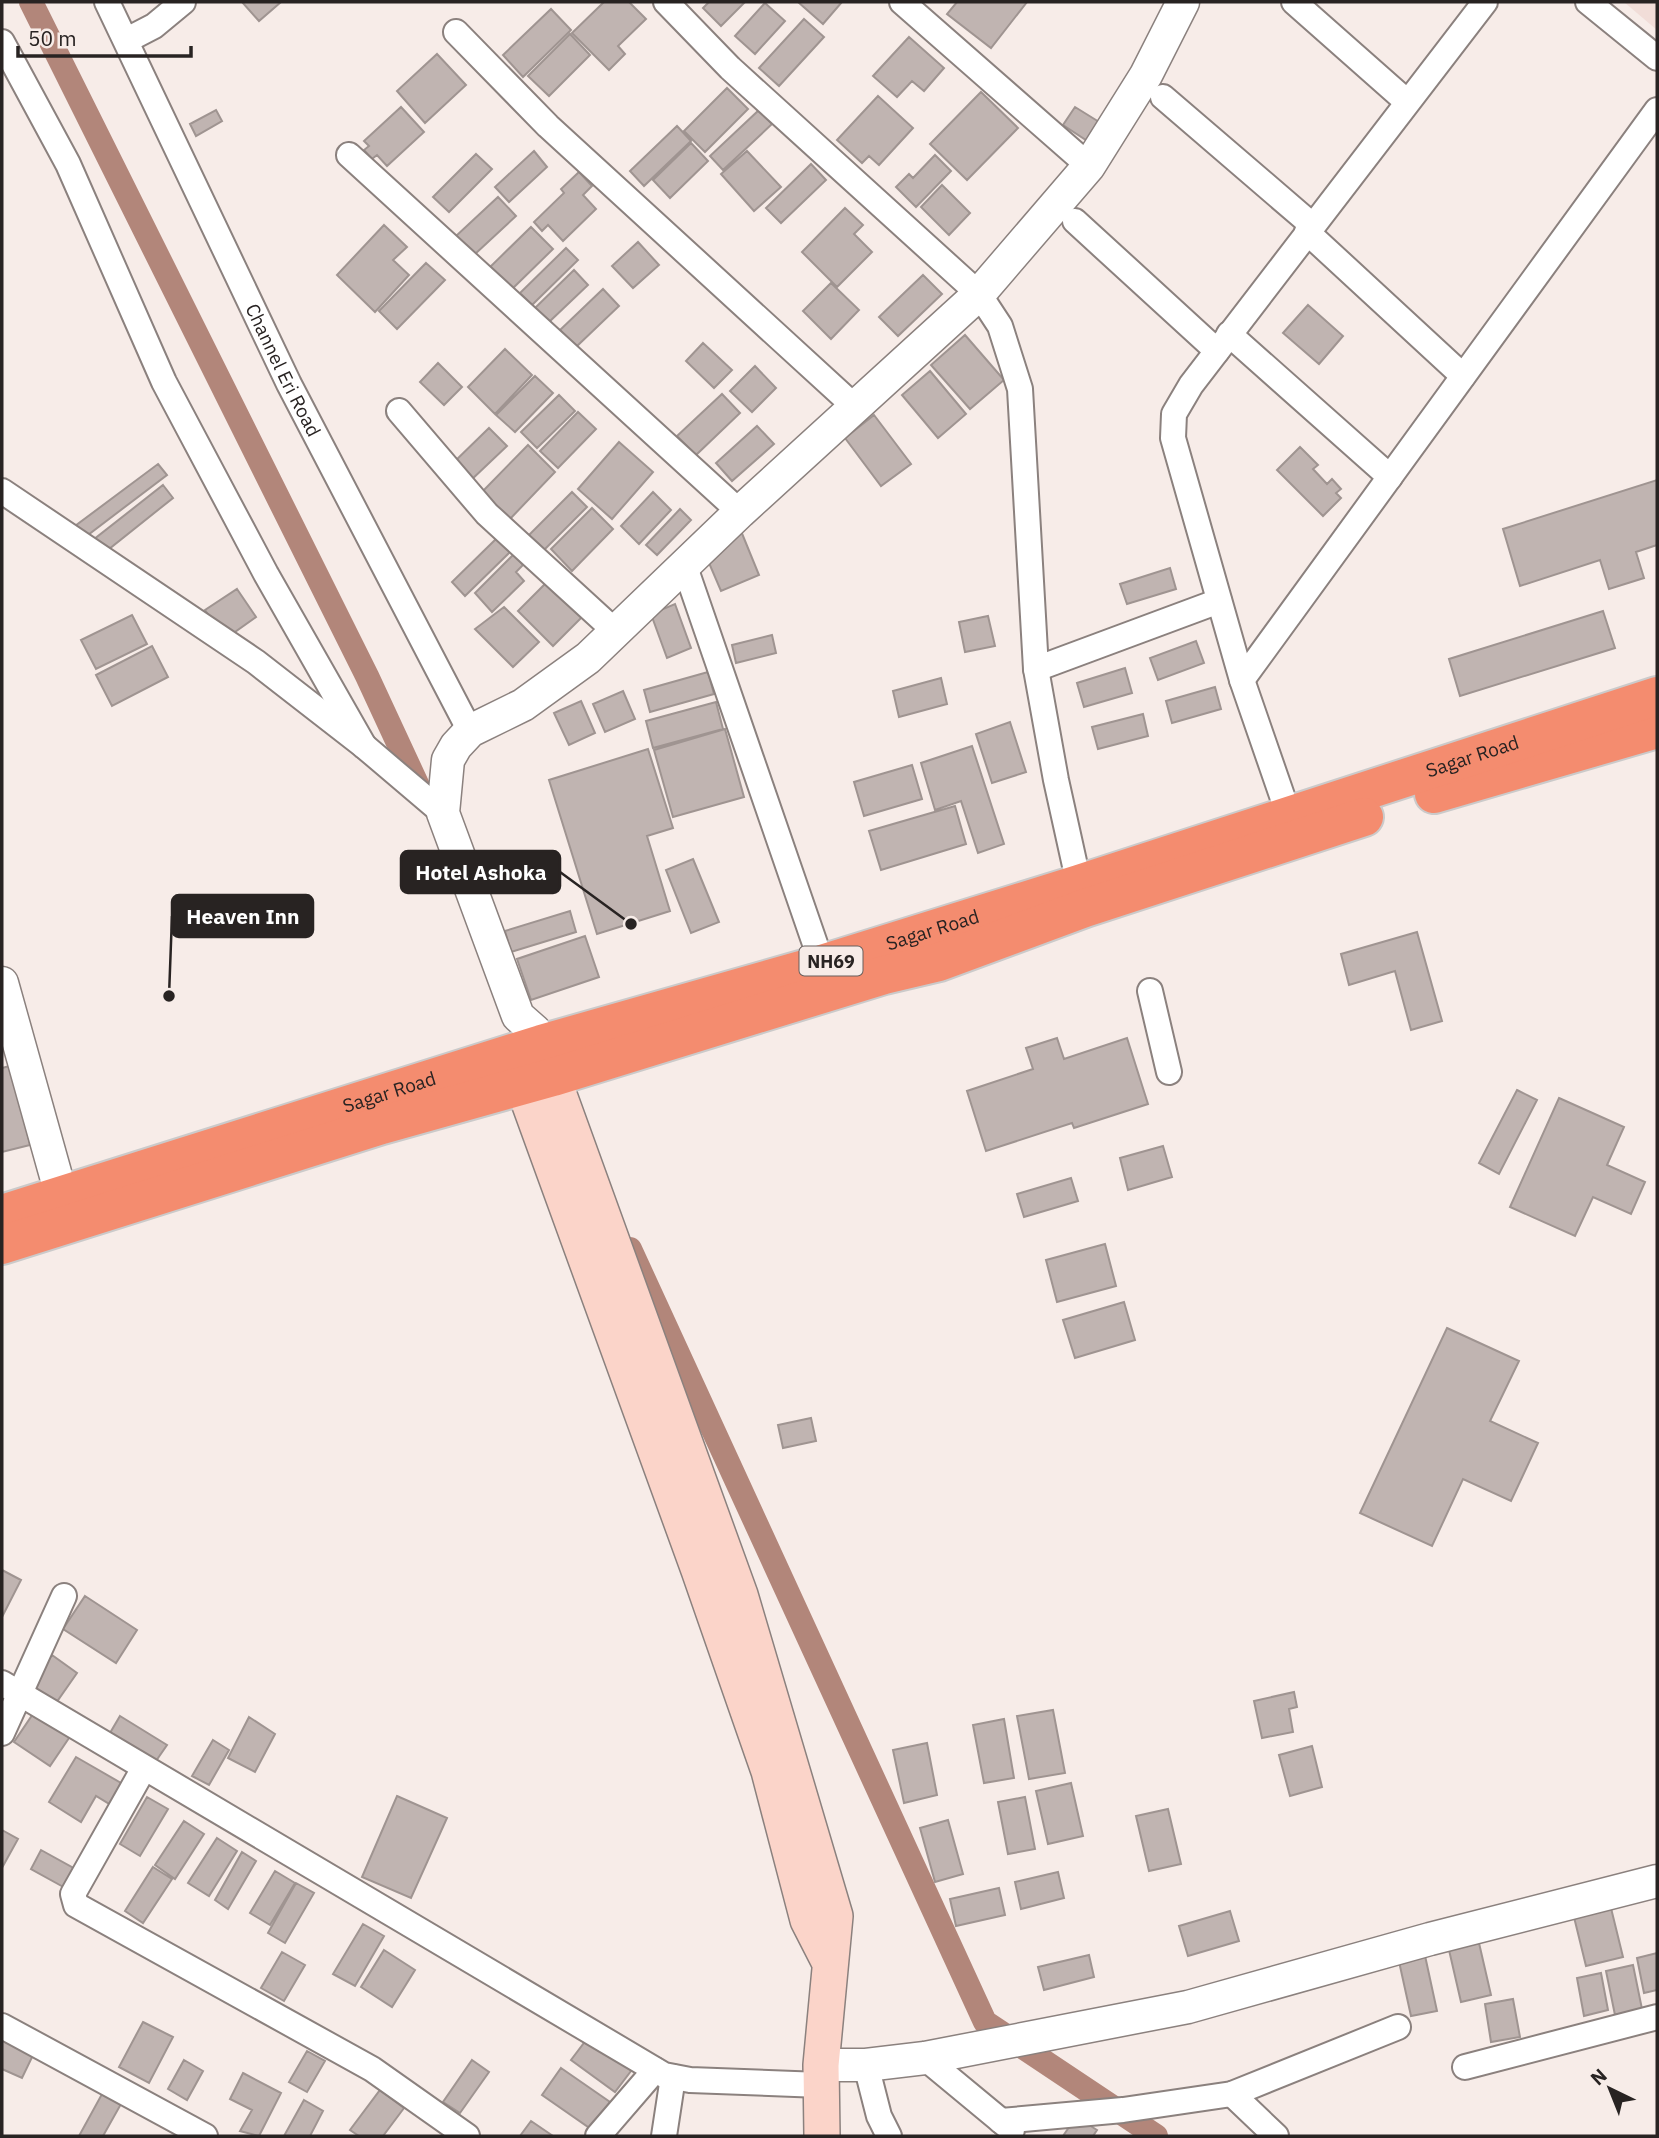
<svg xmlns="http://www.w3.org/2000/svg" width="1659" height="2138" font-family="'IBM Plex Sans',sans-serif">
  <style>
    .built { fill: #f1ddd8 }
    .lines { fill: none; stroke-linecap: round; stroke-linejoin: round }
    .canal { stroke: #b2867a; stroke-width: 24 }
    .building { fill: #c0b4b1; stroke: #9f9491; stroke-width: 2 }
    .minor-casing { stroke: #8b817e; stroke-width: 28 }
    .tertiary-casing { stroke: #8b817e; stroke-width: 35 }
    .secondary-casing { stroke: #8b817e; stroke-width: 38 }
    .trunk-casing { stroke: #cbcaca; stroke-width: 42 }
    .minor { stroke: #fff; stroke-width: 24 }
    .tertiary { stroke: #fff; stroke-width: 32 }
    .secondary { stroke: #fbd4c9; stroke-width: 35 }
    .trunk { stroke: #f48c6f; stroke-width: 38 }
    .labels { text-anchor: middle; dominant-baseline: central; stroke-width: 6; stroke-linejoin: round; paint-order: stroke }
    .shield { fill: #f7ece8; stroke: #665f5d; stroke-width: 2 }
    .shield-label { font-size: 18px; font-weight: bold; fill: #282322 }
    .street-label { font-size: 19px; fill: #282322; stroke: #f7ece8 }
    .leader { fill: none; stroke: #282322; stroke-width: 2.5 }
    .callout-dot { fill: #282322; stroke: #f7ece8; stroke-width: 2.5 }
    .callout { fill: #282322; stroke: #282322; stroke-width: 2.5 }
    .callout-label { font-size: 21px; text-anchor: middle; font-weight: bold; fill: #fff }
  </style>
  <rect width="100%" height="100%" fill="#f7ece8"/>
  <path class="built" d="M1624 2H1657V30Z"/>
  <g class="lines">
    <path class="canal" d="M31 2 367 676 424 799
      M630 1249 985 2022 1156 2136"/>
  </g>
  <path class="building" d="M242 2H281L259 21Z
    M604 2H629L646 19 618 46 625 54 609 70 572 33Z
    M709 2H745L721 26 703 8Z
    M798 2H842L823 24Z
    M957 2H1027L991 48 947 14Z
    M765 3 785 21 755 54 735 36Z
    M551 9 571 30 523 77 503 55Z
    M804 19 824 37 779 86 759 68Z
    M570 34 590 55 549 96 528 76Z
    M909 37 944 68 924 91 912 81 897 97 873 76Z
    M437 54 466 85 425 123 397 91Z
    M727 88 748 109 705 152 684 131Z
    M981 92 1018 128 967 180 930 144Z
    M878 96 913 128 879 165 869 156 862 163 837 140Z
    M401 107 424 132 387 166 377 155 372 159 364 150 369 146 364 141Z
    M1075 107 1104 125 1092 144 1063 125Z
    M216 110 222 121 196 136 190 124Z
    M759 110 772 124 723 170 710 156Z
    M677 126 691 141 644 186 630 171Z
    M691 143 708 161 670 198 653 180Z
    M534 151 547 167 509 202 495 187Z
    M747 151 781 187 754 211 721 174Z
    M476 154 492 169 449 212 433 197Z
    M935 155 951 171 916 207 896 187 909 174 913 178Z
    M811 164 826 180 781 223 766 208Z
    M579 172 592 186 583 195 596 209 563 241 548 225 542 231 534 222 564 193 561 189Z
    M942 185 970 213 949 235 921 207Z
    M498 197 516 216 474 255 456 236Z
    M845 208 863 225 854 234 872 252 837 287 802 252Z
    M384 225 407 247 393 260 409 275 375 312 337 275Z
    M531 227 553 249 509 292 487 270Z
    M638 242 659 265 633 288 612 266Z
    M566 248 578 260 532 305 520 293Z
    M426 263 445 280 397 329 379 311Z
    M574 270 588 285 549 322 535 308Z
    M923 275 942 294 898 336 879 317Z
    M831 283 859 310 831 339 803 311Z
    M603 289 619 306 576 347 560 330Z
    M1308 305 1343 336 1319 364 1283 333Z
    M965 335 1004 380 970 409 931 365Z
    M703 343 732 370 714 388 686 361Z
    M505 349 532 375 495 414 468 387Z
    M438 363 462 387 444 405 420 382Z
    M755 366 776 388 752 412 730 391Z
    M930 371 966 414 938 438 902 395Z
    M535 376 553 393 515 432 496 415Z
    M722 394 740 413 696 455 677 436Z
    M559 395 575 411 537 448 521 432Z
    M578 412 596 429 558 468 540 451Z
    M874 415 911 464 881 486 845 438Z
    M757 426 774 444 732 481 716 463Z
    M489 428 507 446 469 482 452 464Z
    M619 442 653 472 612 519 578 489Z
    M528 445 555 472 509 520 481 493Z
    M1300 447 1318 465 1313 469 1327 484 1332 479 1341 489 1336 493 1341 498 1323 516 1277 470Z
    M158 464 167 475 80 541 71 529Z
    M1657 480V545L1636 552 1644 578 1609 589 1600 560 1520 586 1503 529Z
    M163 485 173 498 104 553 93 540Z
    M572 492 587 507 542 552 527 537Z
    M653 492 671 510 639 544 621 526Z
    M592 508 613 529 572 571 551 549Z
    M680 509 691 520 657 555 646 545Z
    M741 531 759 575 721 591 706 556 728 546 725 538Z
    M497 538 510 552 465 596 452 582Z
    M514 554 523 565 516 572 524 581 492 612 475 593Z
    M1170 568 1176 589 1127 604 1120 584Z
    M546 583 582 617 553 646 518 611Z
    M237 589 256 617 225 639 205 610Z
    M675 604 691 648 667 658 651 614Z
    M504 607 539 642 513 667 475 629Z
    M1603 611 1615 648 1460 696 1449 659Z
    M132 615 147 644 96 669 81 640Z
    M988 616 995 646 965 652 959 622Z
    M772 635 776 653 736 663 732 645Z
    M1196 641 1204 663 1158 680 1150 658Z
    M152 646 168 677 112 706 96 675Z
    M1125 668 1132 693 1084 707 1077 683Z
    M708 672 714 694 650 712 644 690Z
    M941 678 947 704 899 717 893 691Z
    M1215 687 1221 709 1172 723 1166 701Z
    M623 691 635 719 605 732 593 704Z
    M581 701 595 733 569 745 554 713Z
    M716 702 723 729 653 748 646 721Z
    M1143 714 1148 736 1098 749 1092 727Z
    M1010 722 1026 772 992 783 976 734Z
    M725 729 744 797 673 817 654 750Z
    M972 746 1004 844 978 853 961 801 935 810 921 763Z
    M648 749 673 828 647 836 670 911 597 934 549 780Z
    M912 765 922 799 864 816 854 782Z
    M955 806 966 844 881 870 869 831Z
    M693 859 719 922 691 933 666 870Z
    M570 911 576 932 511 952 505 931Z
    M1417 932 1442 1021 1411 1030 1395 971 1349 985 1341 954Z
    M585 936 599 977 531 1000 517 959Z
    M1057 1038 1064 1059 1127 1038 1148 1104 1074 1128 1072 1123 986 1151 967 1091 1033 1069 1026 1048Z
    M13 1065 30 1145 2 1152V1068Z
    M1517 1090 1537 1100 1499 1174 1479 1163Z
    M1559 1098 1624 1127 1607 1165 1645 1182 1631 1214 1593 1197 1575 1236 1510 1207Z
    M1163 1146 1172 1177 1128 1190 1120 1158Z
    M1071 1178 1078 1201 1024 1217 1017 1194Z
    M1105 1244 1116 1286 1057 1302 1046 1260Z
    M1124 1302 1135 1340 1075 1358 1063 1320Z
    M1447 1328 1519 1361 1490 1421 1538 1443 1511 1501 1463 1479 1432 1546 1360 1513Z
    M811 1418 816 1441 783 1448 778 1425Z
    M2 1570 21 1580 2 1617Z
    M85 1596 137 1630 116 1663 63 1629Z
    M52 1655 77 1673 56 1703 31 1685Z
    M1294 1692 1297 1707 1289 1709 1293 1732 1262 1738 1254 1701Z
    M1053 1710 1065 1773 1029 1779 1017 1716Z
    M35 1711 71 1735 50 1766 14 1742Z
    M120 1716 167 1745 156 1761 110 1733Z
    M249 1717 275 1734 255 1772 228 1758Z
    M1004 1719 1014 1778 984 1783 973 1725Z
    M213 1740 229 1750 209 1785 192 1776Z
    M927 1743 937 1795 904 1803 893 1750Z
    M1312 1746 1322 1787 1290 1796 1279 1755Z
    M76 1757 128 1787 116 1808 96 1796 81 1822 49 1802Z
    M1071 1783 1083 1836 1048 1844 1036 1791Z
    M397 1796 447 1818 411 1898 362 1877Z
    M147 1797 168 1809 140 1856 120 1844Z
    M1025 1797 1035 1849 1008 1854 998 1802Z
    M1168 1809 1181 1864 1149 1871 1136 1816Z
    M948 1820 963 1874 935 1882 920 1828Z
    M184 1821 204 1834 175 1879 155 1865Z
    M2 1830 18 1839 3 1866 2 1865Z
    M217 1838 237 1851 209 1896 188 1883Z
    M41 1850 77 1870 67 1889 31 1869Z
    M242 1852 256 1861 228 1909 215 1900Z
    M153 1867 172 1879 143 1923 125 1911Z
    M275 1871 295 1883 270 1925 250 1913Z
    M1058 1872 1064 1898 1021 1909 1015 1882Z
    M296 1883 314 1893 285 1943 268 1933Z
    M999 1888 1005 1915 956 1926 950 1899Z
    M1610 1904 1623 1957 1586 1966 1573 1913Z
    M1230 1911 1239 1941 1188 1956 1179 1926Z
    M363 1924 384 1936 355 1986 333 1974Z
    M1479 1943 1491 1995 1461 2002 1449 1950Z
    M384 1950 415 1970 392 2007 361 1987Z
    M1424 1951 1437 2011 1411 2016 1398 1957Z
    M282 1952 305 1965 284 2001 261 1988Z
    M1657 1953V1990L1644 1993 1637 1958Z
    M1089 1955 1094 1977 1044 1990 1038 1967Z
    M1633 1965 1642 2009 1615 2015 1606 1971Z
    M1601 1973 1608 2010 1584 2016 1577 1978Z
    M1513 1999 1520 2037 1491 2042 1485 2004Z
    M143 2022 173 2037 149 2083 119 2067Z
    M2 2035 35 2051 22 2078 2 2069Z
    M590 2035 634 2067 615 2092 571 2060Z
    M307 2051 325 2061 307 2092 289 2082Z
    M184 2060 203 2071 187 2100 168 2089Z
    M472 2060 489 2072 460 2113 443 2102Z
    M561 2068 610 2102 591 2129 542 2095Z
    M243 2073 281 2093 259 2136 240 2131 252 2110 230 2099Z
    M380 2090 404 2108 383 2136H359L350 2130Z
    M102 2094 121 2104 103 2136H79Z
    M304 2100 323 2111 310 2136H284Z
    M1076 2117 1097 2130 1093 2136H1063Z
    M531 2121 553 2136H520Z"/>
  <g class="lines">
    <g class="minor-casing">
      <g id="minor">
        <path id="s1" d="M107 2 289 384 470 731"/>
        <path d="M666 2 730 68 979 294 1000 326 1020 389 1036 669 1056 780 1079 884"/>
        <path d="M902 2 1089 166"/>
        <path d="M1294 2 1406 101"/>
        <path d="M1588 2 1657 58"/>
        <path d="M456 32 548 126 855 407"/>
        <path d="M127 40 154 26 183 2"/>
        <path d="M2 42 68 164 164 382 266 574 364 746"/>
        <path d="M1163 97 1312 225"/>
        <path d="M349 155 740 512"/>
        <path d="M1075 221 1217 351"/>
        <path d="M1307 232 1463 376"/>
        <path d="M1229 334 1390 477"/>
        <path d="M399 411 487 514 616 632"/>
        <path d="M2 491 256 662 364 746 443 813"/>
        <path d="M685 567 822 964"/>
        <path d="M1036 669 1219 601"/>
        <path d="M1242 680 1657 110"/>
        <path d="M1288 813 1242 680 1173 438 1174 414 1191 385 1485 2"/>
        <path d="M1150 991 1169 1072"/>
        <path d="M2 1683 664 2075 690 2080 821 2085"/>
        <path d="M2 1733 64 1596"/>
        <path d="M144 1768 73 1894 76 1905 372 2069 467 2136"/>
        <path d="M2 2026 205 2136"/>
        <path d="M925 2058 1012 2130"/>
        <path d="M866 2065 879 2116 889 2136"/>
        <path d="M1465 2067 1657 2017"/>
        <path d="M1232 2094 1276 2136"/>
        <path d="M1001 2121 1123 2110 1232 2094 1398 2027"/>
        <path d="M598 2136 655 2070"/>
        <path d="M664 2136 673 2077"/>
      </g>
    </g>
    <g class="tertiary-casing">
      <path id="tertiary" d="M2 983 61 1194
        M541 1044 535 1031 518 1016 443 813 448 760 456 746 470 731 523 705 588 658 740 512 979 294 1089 166 1146 75 1183 2
        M821 2065H866L925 2058 1188 2007 1430 1939 1657 1881"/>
    </g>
    <g class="secondary-casing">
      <path id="secondary" d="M543 1051 740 1595 835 1916 821 2065 822 2136
        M513 1058 699 1570 769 1771 808 1920 830 1963"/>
    </g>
    <g class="trunk-casing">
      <g id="trunk">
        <path d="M1434 794 1657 729"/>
        <path id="s2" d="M2 1214 541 1044 822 964 1079 884 1657 696"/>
        <path d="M2 1245 382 1125 553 1077 884 975 939 962 1085 908 1364 817"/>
      </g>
    </g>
    <use href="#minor" class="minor"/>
    <use href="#tertiary" class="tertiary"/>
    <use href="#secondary" class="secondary"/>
    <use href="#trunk" class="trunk"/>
  </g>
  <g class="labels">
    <rect class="shield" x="799.5" y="946.5" width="63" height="29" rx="5"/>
    <g class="shield-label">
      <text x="831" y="961">NH69</text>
    </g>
    <g class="street-label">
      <text stroke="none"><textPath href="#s1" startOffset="408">Channel Eri Road</textPath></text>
      <text stroke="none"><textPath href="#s2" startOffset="1540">Sagar Road</textPath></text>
      <text stroke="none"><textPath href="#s2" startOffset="973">Sagar Road</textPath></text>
      <text stroke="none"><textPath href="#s2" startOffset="406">Sagar Road</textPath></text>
    </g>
  </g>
  <path class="leader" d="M631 924L560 872M169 996L172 916"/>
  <g class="callout-dot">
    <circle cx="631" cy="924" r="7"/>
    <circle cx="169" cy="996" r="7"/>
  </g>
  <g class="callout">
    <rect x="401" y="851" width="159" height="42" rx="7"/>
    <rect x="172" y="895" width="141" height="42" rx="7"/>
  </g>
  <g class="callout-label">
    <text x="481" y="880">Hotel Ashoka</text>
    <text x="243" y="924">Heaven Inn</text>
  </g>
  <rect width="1659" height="2138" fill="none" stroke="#282322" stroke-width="7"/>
  <g transform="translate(1610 2089) rotate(317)" stroke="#f7ece8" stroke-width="5" paint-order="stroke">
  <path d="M0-5L12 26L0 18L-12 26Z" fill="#282322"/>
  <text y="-10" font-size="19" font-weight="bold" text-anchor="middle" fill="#282322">N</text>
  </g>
  <path d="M18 46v10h173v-10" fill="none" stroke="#282322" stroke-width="3.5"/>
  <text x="28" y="46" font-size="21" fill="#282322" stroke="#f7ece8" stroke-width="5" paint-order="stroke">50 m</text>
</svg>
